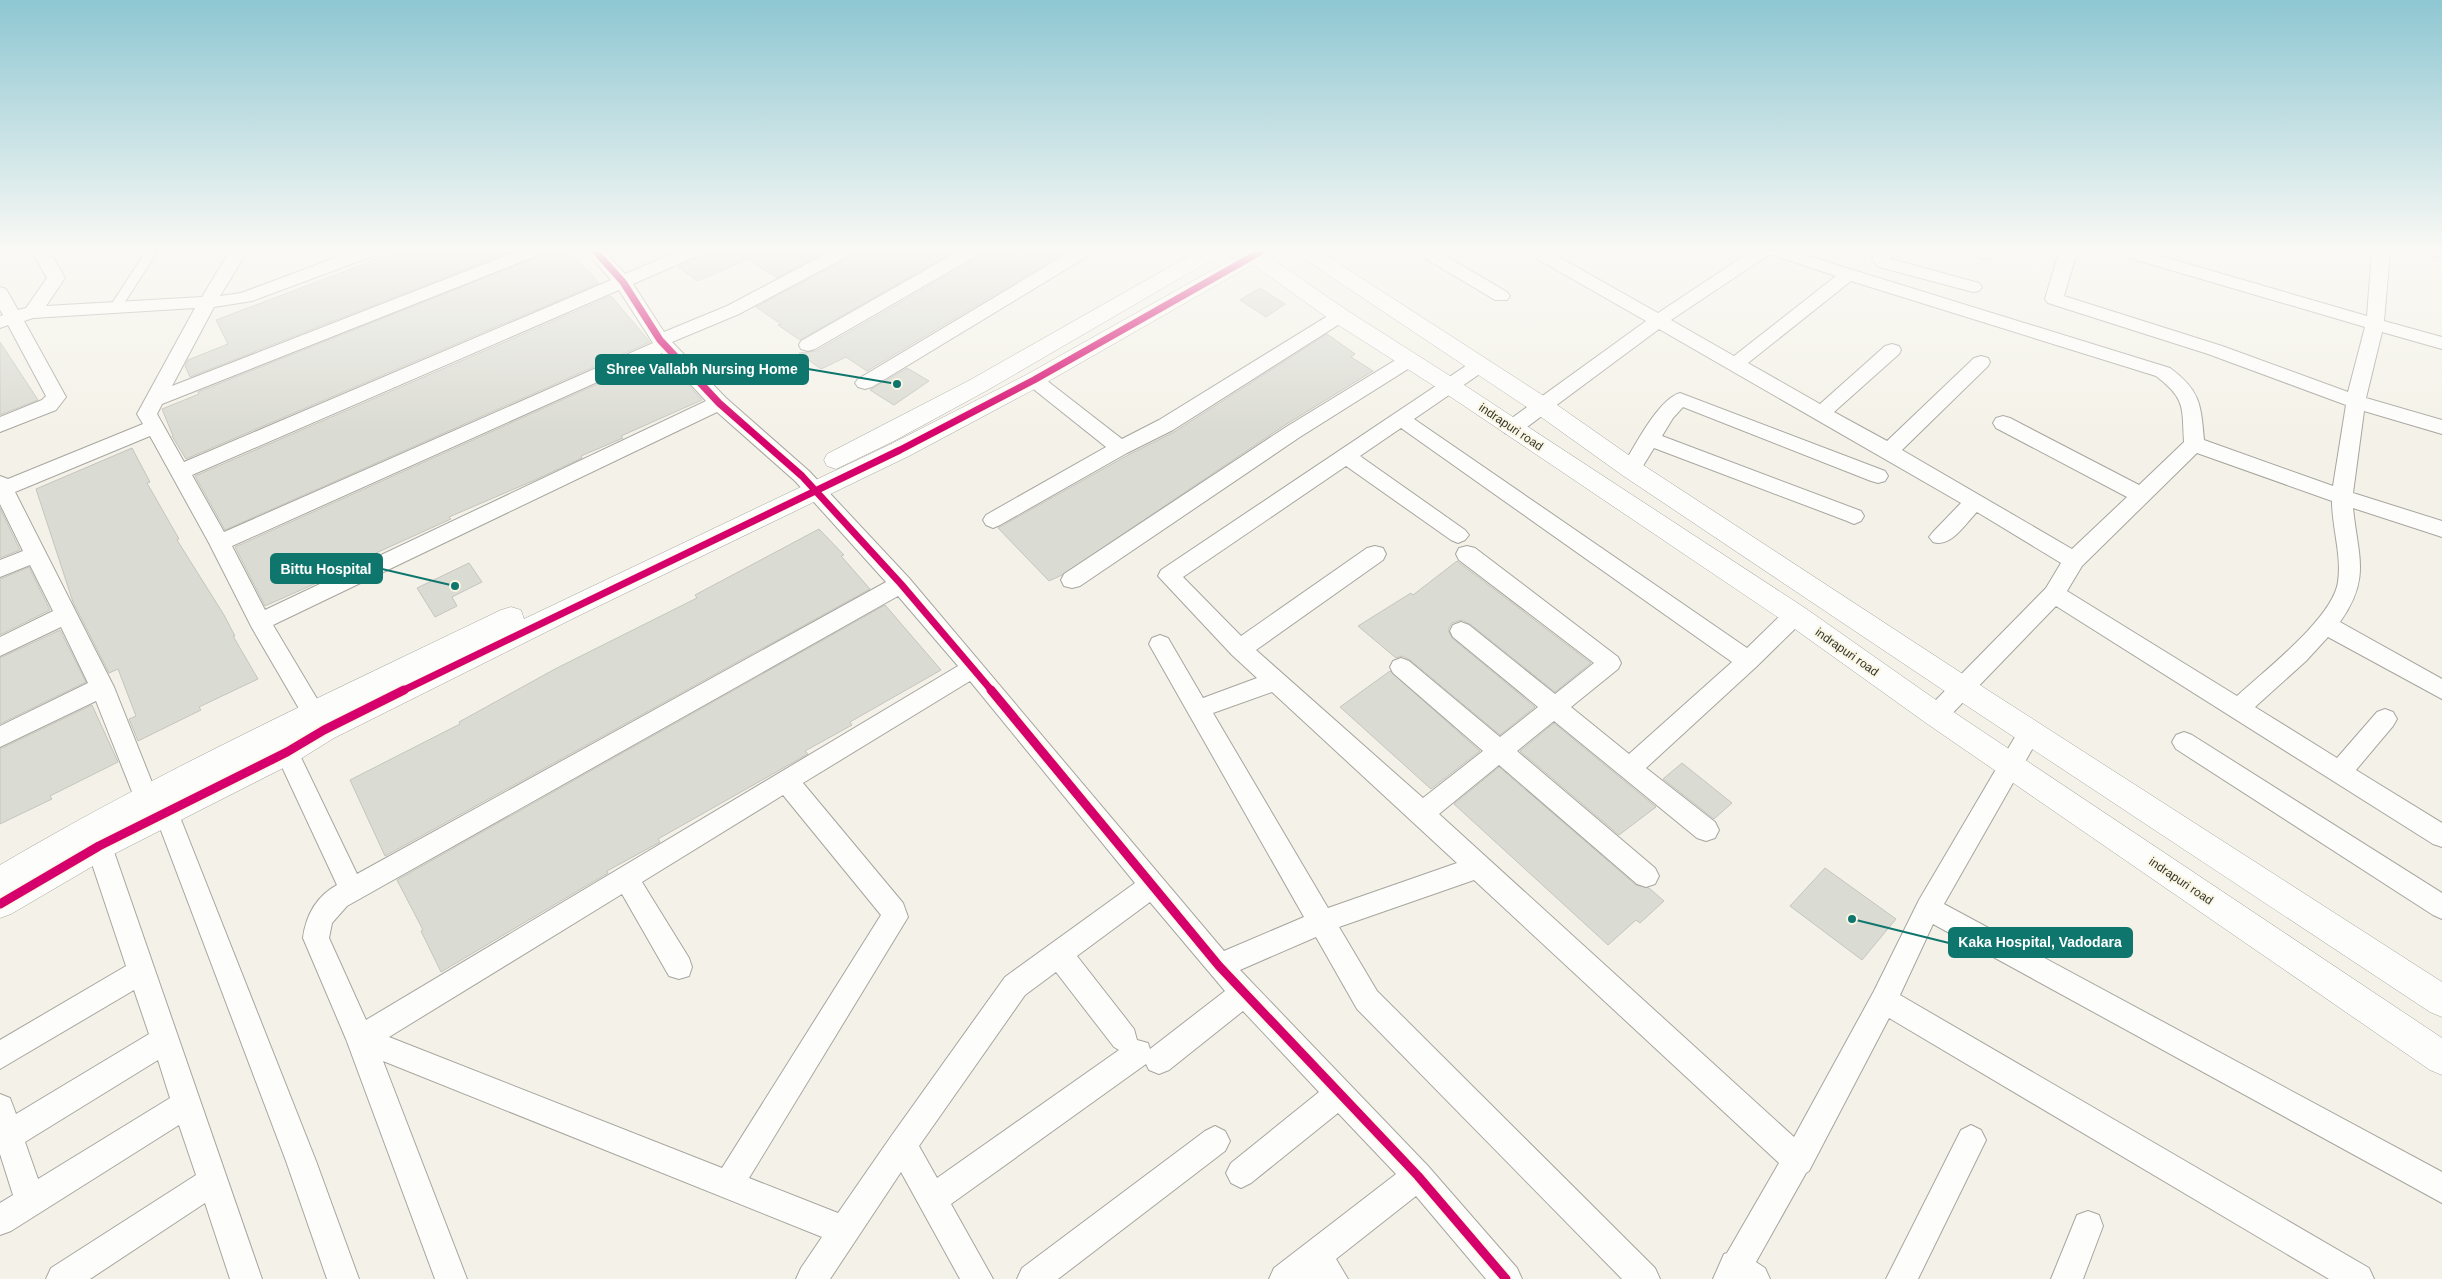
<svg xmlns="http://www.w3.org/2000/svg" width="2442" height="1279" font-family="Helvetica,sans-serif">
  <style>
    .building { fill: #dadbd3; stroke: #c5c5be }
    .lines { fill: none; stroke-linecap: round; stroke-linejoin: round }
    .service-casing { stroke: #a7a59e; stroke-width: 12 }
    .minor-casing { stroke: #a7a59e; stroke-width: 2 }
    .tertiary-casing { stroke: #a7a59e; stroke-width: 1 }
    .primary-casing { stroke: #a7a59e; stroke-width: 1 }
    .service { stroke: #fdfdfc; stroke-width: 10 }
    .minor { fill: #fdfdfc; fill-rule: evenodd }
    .tertiary { fill: #fdfdfc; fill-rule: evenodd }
    .primary { fill: #fdfdfc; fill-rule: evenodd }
    .cycleway-far1-casing { stroke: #f9f6e3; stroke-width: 9 }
    .cycleway-casing { stroke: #f9f6e3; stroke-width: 12 }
    .cycleway-far1 { stroke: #d6006c; stroke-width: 7 }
    .cycleway { stroke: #d6006c; stroke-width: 9 }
    .labels { text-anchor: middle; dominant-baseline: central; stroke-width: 4; stroke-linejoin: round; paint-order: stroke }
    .street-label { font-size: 12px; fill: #35332c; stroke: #f9f6e3 }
    .leader { fill: none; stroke: #0f766e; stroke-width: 2 }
    .callout-dot { fill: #0f766e; stroke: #f9f6e3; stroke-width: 2 }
    .callout { fill: #0f766e; stroke: #0f766e; stroke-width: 2 }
    .callout-label { font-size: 14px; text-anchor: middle; font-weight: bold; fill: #fff }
  </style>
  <rect width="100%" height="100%" fill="#f4f2e8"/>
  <path class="building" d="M396 252H510L190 377 185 366 188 360 228 344 216 320Z
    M549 252H570L599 283 186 459 172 436H173L162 409 199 394 198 392Z
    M708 252H825L777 278 748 259 698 281 678 267Z
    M853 252H953L800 340 778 325 781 324 756 307 849 258Z
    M981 252H1066L867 371 846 357 821 369 799 353 816 351 977 258Z
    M1260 288 1285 304 1266 317 1240 300Z
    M611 296 650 342 225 530 195 476Z
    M1327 334 1355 354 1351 357 1373 371 1285 425 1062 575 1049 581 998 528 1128 455 1174 432Z
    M0 342 38 400 0 415Z
    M662 355 702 400 621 436 623 438 581 456 582 458 535 480 449 517 451 519 354 563 356 565 339 573 265 606 235 547Z
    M907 368 929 381 894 405 870 390Z
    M132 448 150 482 147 483 179 539 177 540 224 615 235 636H233L258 679 199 707 201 710 138 741 129 719 136 716 118 669 109 673 73 602 36 489Z
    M0 508 20 550 0 558Z
    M819 529 844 555 841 556 870 589 385 856 350 780 460 724 459 722 555 669 697 598 695 595Z
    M1457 561 1591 663 1555 692 1470 624 1462 620 1452 623 1448 630 1452 638 1535 707 1500 735 1410 660 1402 656 1396 658 1358 626 1411 593 1413 595Z
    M469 563 482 582 452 597 457 606 435 617 417 588Z
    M29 567 50 610 0 635V579Z
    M885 605 941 670 850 722 852 725 805 751 808 754 658 839 660 842 607 871 608 873 441 972 421 931 423 930 397 880Z
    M60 630 86 682 0 724V658Z
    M1390 671 1480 751 1431 789 1340 707Z
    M92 705 118 762 50 796 52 799 0 824V749Z
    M1554 723 1656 807 1619 835 1520 751Z
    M1682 763 1732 803 1714 819 1663 779Z
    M1499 767 1636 885 1649 888 1664 901 1640 923 1636 920 1608 945 1454 804Z
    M1825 868 1896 919 1862 960 1790 906Z"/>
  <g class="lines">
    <g class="service-casing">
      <path id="service" d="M115 308 150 254"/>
    </g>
    <g class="minor-casing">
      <path id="minor" d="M32 252H50L65 278 46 306 202 297 229 252H247L220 296 241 293 351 252H376L373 256 252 301 214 307 172 386 515 252H539L536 256 162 404 157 414 184 462 611 280 587 252H605L625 274 676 252H700L697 256 633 284 664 332 727 306 829 252H851L848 256 739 314 672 342 726 398 809 471 909 578 1224 951 1304 917 1149 644 1152 638 1160 635 1168 638 1203 698 1257 678 1232 655 1158 576 1161 570 1473 361 1480 359 1487 361 1489 365 1487 369 1414 419 1747 648 1787 609 1795 607 1803 609 1806 615 1803 621 1756 667 1646 768 1715 822 1719 830 1715 838 1706 841 1697 838 1554 721 1517 751 1655 868 1659 876 1655 884 1646 887 1637 884 1499 765 1439 814 1794 1137 1874 991 1919 900 2022 725 2030 722 2038 725 2042 732 1944 904 2442 1172V1203L1933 924 1900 995 2369 1268 2374 1279H2329L1889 1018 1809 1171 1806 1173 1756 1262 1765 1268 1770 1279H1713L1724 1254 1727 1253 1779 1163 1474 880 1339 927 1377 991 1655 1268 1660 1279H1622L1357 1009 1316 937 1240 970 1428 1166 1517 1268 1522 1279H1486L1416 1196 1336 1259 1348 1279H1269L1274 1268 1396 1174 1338 1113 1251 1183 1241 1188 1231 1183 1226 1173 1231 1163 1319 1092 1243 1011 1169 1070 1159 1074 1149 1070 1146 1064 951 1204 993 1279H960L901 1172 830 1279H796L801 1268 822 1237 383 1061 467 1279H435L346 1039 303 938C306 915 317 896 337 885L275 752 279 745 287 742 295 745 357 874 886 582 795 481 717 412 273 625 335 729 331 736 323 739 315 736 252 628 209 543 150 436 15 492 114 687 159 800 156 807 147 810 138 807 96 701 0 747V726L88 683 61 627 0 656V637L53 611 30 565 0 577V560L23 551 0 504V476L8 479 143 424 137 414 195 308 33 318 24 321 66 397 56 410 0 432V417L42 400 46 396 8 325 0 328V316L3 315 0 310V287L6 289 18 310 26 308 47 278ZM619 290 653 343 224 532 192 475ZM662 353 706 401 265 610 232 546ZM1401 428 1732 662 1629 754 1571 707 1618 669 1621 663 1618 657 1475 548 1467 546 1459 548 1456 554 1459 560 1594 663 1555 694 1469 625 1461 622 1453 625 1450 631 1453 637 1538 707 1500 737 1409 661 1401 658 1393 661 1390 667 1393 673 1483 751 1423 798 1256 650 1383 560 1386 554 1383 548 1375 546 1367 548 1241 636 1183 577 1346 466 1451 540 1458 543 1465 540 1469 535 1465 530 1360 456ZM898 596 958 666 366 1020 329 938 332 923 347 906ZM970 681 1135 883 1005 977 892 1135 838 1213 749 1178 908 917 903 903 803 783ZM1272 692 1457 863 1328 908 1213 713ZM783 795 881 915 722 1168 389 1037 622 894 669 976 679 979 689 976 692 967 689 958 642 882ZM1150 902 1225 991 1150 1049 1148 1043 1137 1040 1134 1029 1077 956ZM1056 972 1114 1047 1119 1050 937 1178 919 1146 1025 995Z
        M957 252H979L976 256 815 349 808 351 801 349 799 345 801 341Z
        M1070 252H1091L1088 256 872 387 865 389 858 387 855 383 858 379Z
        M1418 252H1439L1507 292 1510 296 1507 300H1495L1421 256Z
        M1529 252H1550L1658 313 1750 252H1795L2170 368C2200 390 2201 404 2204 440L2333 486 2346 405 2208 354 2048 303 2045 299 2059 252H2077L2064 296 2222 346 2348 392 2365 327 2123 256 2120 252H2147L2367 316 2372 252H2390L2384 321 2442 337V349L2382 332 2366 398 2442 420V434L2364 411 2353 493 2442 521V537L2353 508C2358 557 2371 578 2340 622L2442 679V699L2328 637 2306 661 2255 707 2337 758 2377 712 2385 709 2393 712 2397 719 2393 726 2356 770 2442 823V847L2433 844 2056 606 1944 722 1936 725 1928 722 1924 715 1928 708 2046 588 2061 563 1977 512C1965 524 1951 548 1933 542L1929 537 1933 532 1961 503 1659 329 1519 433 1512 435 1505 433 1502 428 1505 423 1646 321 1532 256ZM1770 254 1836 276 1734 356 1671 320ZM1851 281 2156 376C2186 399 2182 407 2184 442L2139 485 2010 418 2003 416 1996 418 1993 423 1996 428 2127 497 2072 549 1902 450 1988 366 1990 362 1988 358 1981 356 1974 358 1887 441 1834 412 1899 354 1901 350 1899 346 1892 344 1885 346 1820 404 1748 363ZM2197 453 2332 501C2332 528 2342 555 2338 582 2333 618 2264 671 2237 696L2067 591 2082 566Z
        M1875 252H1893L1891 259 1979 283 1982 287 1979 291 1973 292 1879 267 1872 260Z
        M1972 252H1994L1996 254 1993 258C1986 260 1977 259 1972 252Z
        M2428 252H2442V258L2431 256Z
        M1340 310 1346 312 1349 316 1346 320 1173 430 1127 453 1000 525 993 528 986 525 983 520 986 515 1106 447 1027 384 1024 380 1027 376 1034 374 1041 376 1122 439 1159 420 1334 312Z
        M1409 354 1416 356 1418 360 1416 364 1300 437 1080 586 1072 588 1064 586 1061 580 1064 574 1286 427 1402 356Z
        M1680 393 1885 471 1888 476 1885 481 1878 483 1871 481 1683 407 1673 418 1662 436 1861 511 1864 516 1861 521 1854 524 1847 521 1654 448 1638 474 1631 476 1624 474 1621 469C1633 449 1658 399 1680 393Z
        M2184 732 2192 735 2442 893V919L2433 915 2176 749 2172 742 2176 735Z
        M166 801 175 804 178 812 316 1161 359 1279H327L286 1161 154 812 157 804Z
        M99 835 108 838 112 846 262 1279H230L205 1203 90 1279H46L51 1268 196 1175 179 1125 11 1231 0 1235V1203L13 1195 0 1154V1094L10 1098 16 1114 149 1034 134 990 0 1069V1040L126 966 86 846 90 838ZM158 1060 170 1098 38 1179 25 1142Z
        M1971 1125 1981 1130 1986 1140 1918 1279H1886L1961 1130Z
        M1215 1126 1225 1131 1230 1141 1225 1151 1058 1279H1017L1022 1268 1205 1131Z
        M2088 1211 2099 1215 2103 1226 2083 1279H2051L2077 1215Z"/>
    </g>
    <g class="tertiary-casing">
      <path id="tertiary" d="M1196 252H1222L1218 256 986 391 892 442 836 469 827 466 824 460 827 454 970 380Z
        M1245 252H1271L1267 256 1042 385 909 456 576 617 334 738 297 761 110 856 11 914 0 918V865C161 770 333 691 501 610L511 607 521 610 524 619 891 444 1026 375Z"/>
    </g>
    <g class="primary-casing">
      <path id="primary" d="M1237 252H1262L1348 311 1458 381 1805 608 1946 707 2442 1038V1075L2430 1070 1926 723 1785 622 1442 391 1332 321 1241 256Z
        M1296 252H1321L1550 400 1640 463 1972 680 2442 982V1017L2430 1012 1952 696 1622 475 1534 412 1300 256Z"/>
    </g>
    <use href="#service" class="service"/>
    <use href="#minor" class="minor"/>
    <use href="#tertiary" class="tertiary"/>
    <use href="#primary" class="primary"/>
    <g class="cycleway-far1-casing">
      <path id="cycleway-far1" d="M596 252 623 282 660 340 719 403 802 476 901 584 992 691
        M402 691 900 450 1034 380 1260 252"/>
    </g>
    <g class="cycleway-casing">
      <path id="cycleway" d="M991 690 1219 966 1418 1176 1506 1279
        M0 904 99 846 287 752 324 730 404 690"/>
    </g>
    <use href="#cycleway-far1" class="cycleway-far1"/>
    <use href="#cycleway" class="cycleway"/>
  </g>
  <linearGradient id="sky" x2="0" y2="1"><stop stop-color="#8ec7d2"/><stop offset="0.58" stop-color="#faf9f5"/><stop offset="1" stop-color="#faf9f5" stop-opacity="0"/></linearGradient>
  <rect width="2442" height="431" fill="url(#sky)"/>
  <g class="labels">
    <g class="street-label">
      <text transform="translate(1511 427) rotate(34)">indrapuri road</text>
      <text transform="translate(1847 652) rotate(35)">indrapuri road</text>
      <text transform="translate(2181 881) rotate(34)">indrapuri road</text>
    </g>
  </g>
  <path class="leader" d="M897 384L808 369M455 586L382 569M1852 919L1949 943"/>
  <g class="callout-dot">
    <circle cx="897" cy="384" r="5"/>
    <circle cx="455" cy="586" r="5"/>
    <circle cx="1852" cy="919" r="5"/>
  </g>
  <g class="callout">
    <rect x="596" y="355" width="212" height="29" rx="5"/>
    <rect x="271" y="554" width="111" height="29" rx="5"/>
    <rect x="1949" y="928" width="183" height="29" rx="5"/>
  </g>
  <g class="callout-label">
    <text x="702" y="374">Shree Vallabh Nursing Home</text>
    <text x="326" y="574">Bittu Hospital</text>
    <text x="2040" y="947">Kaka Hospital, Vadodara</text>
  </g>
</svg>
